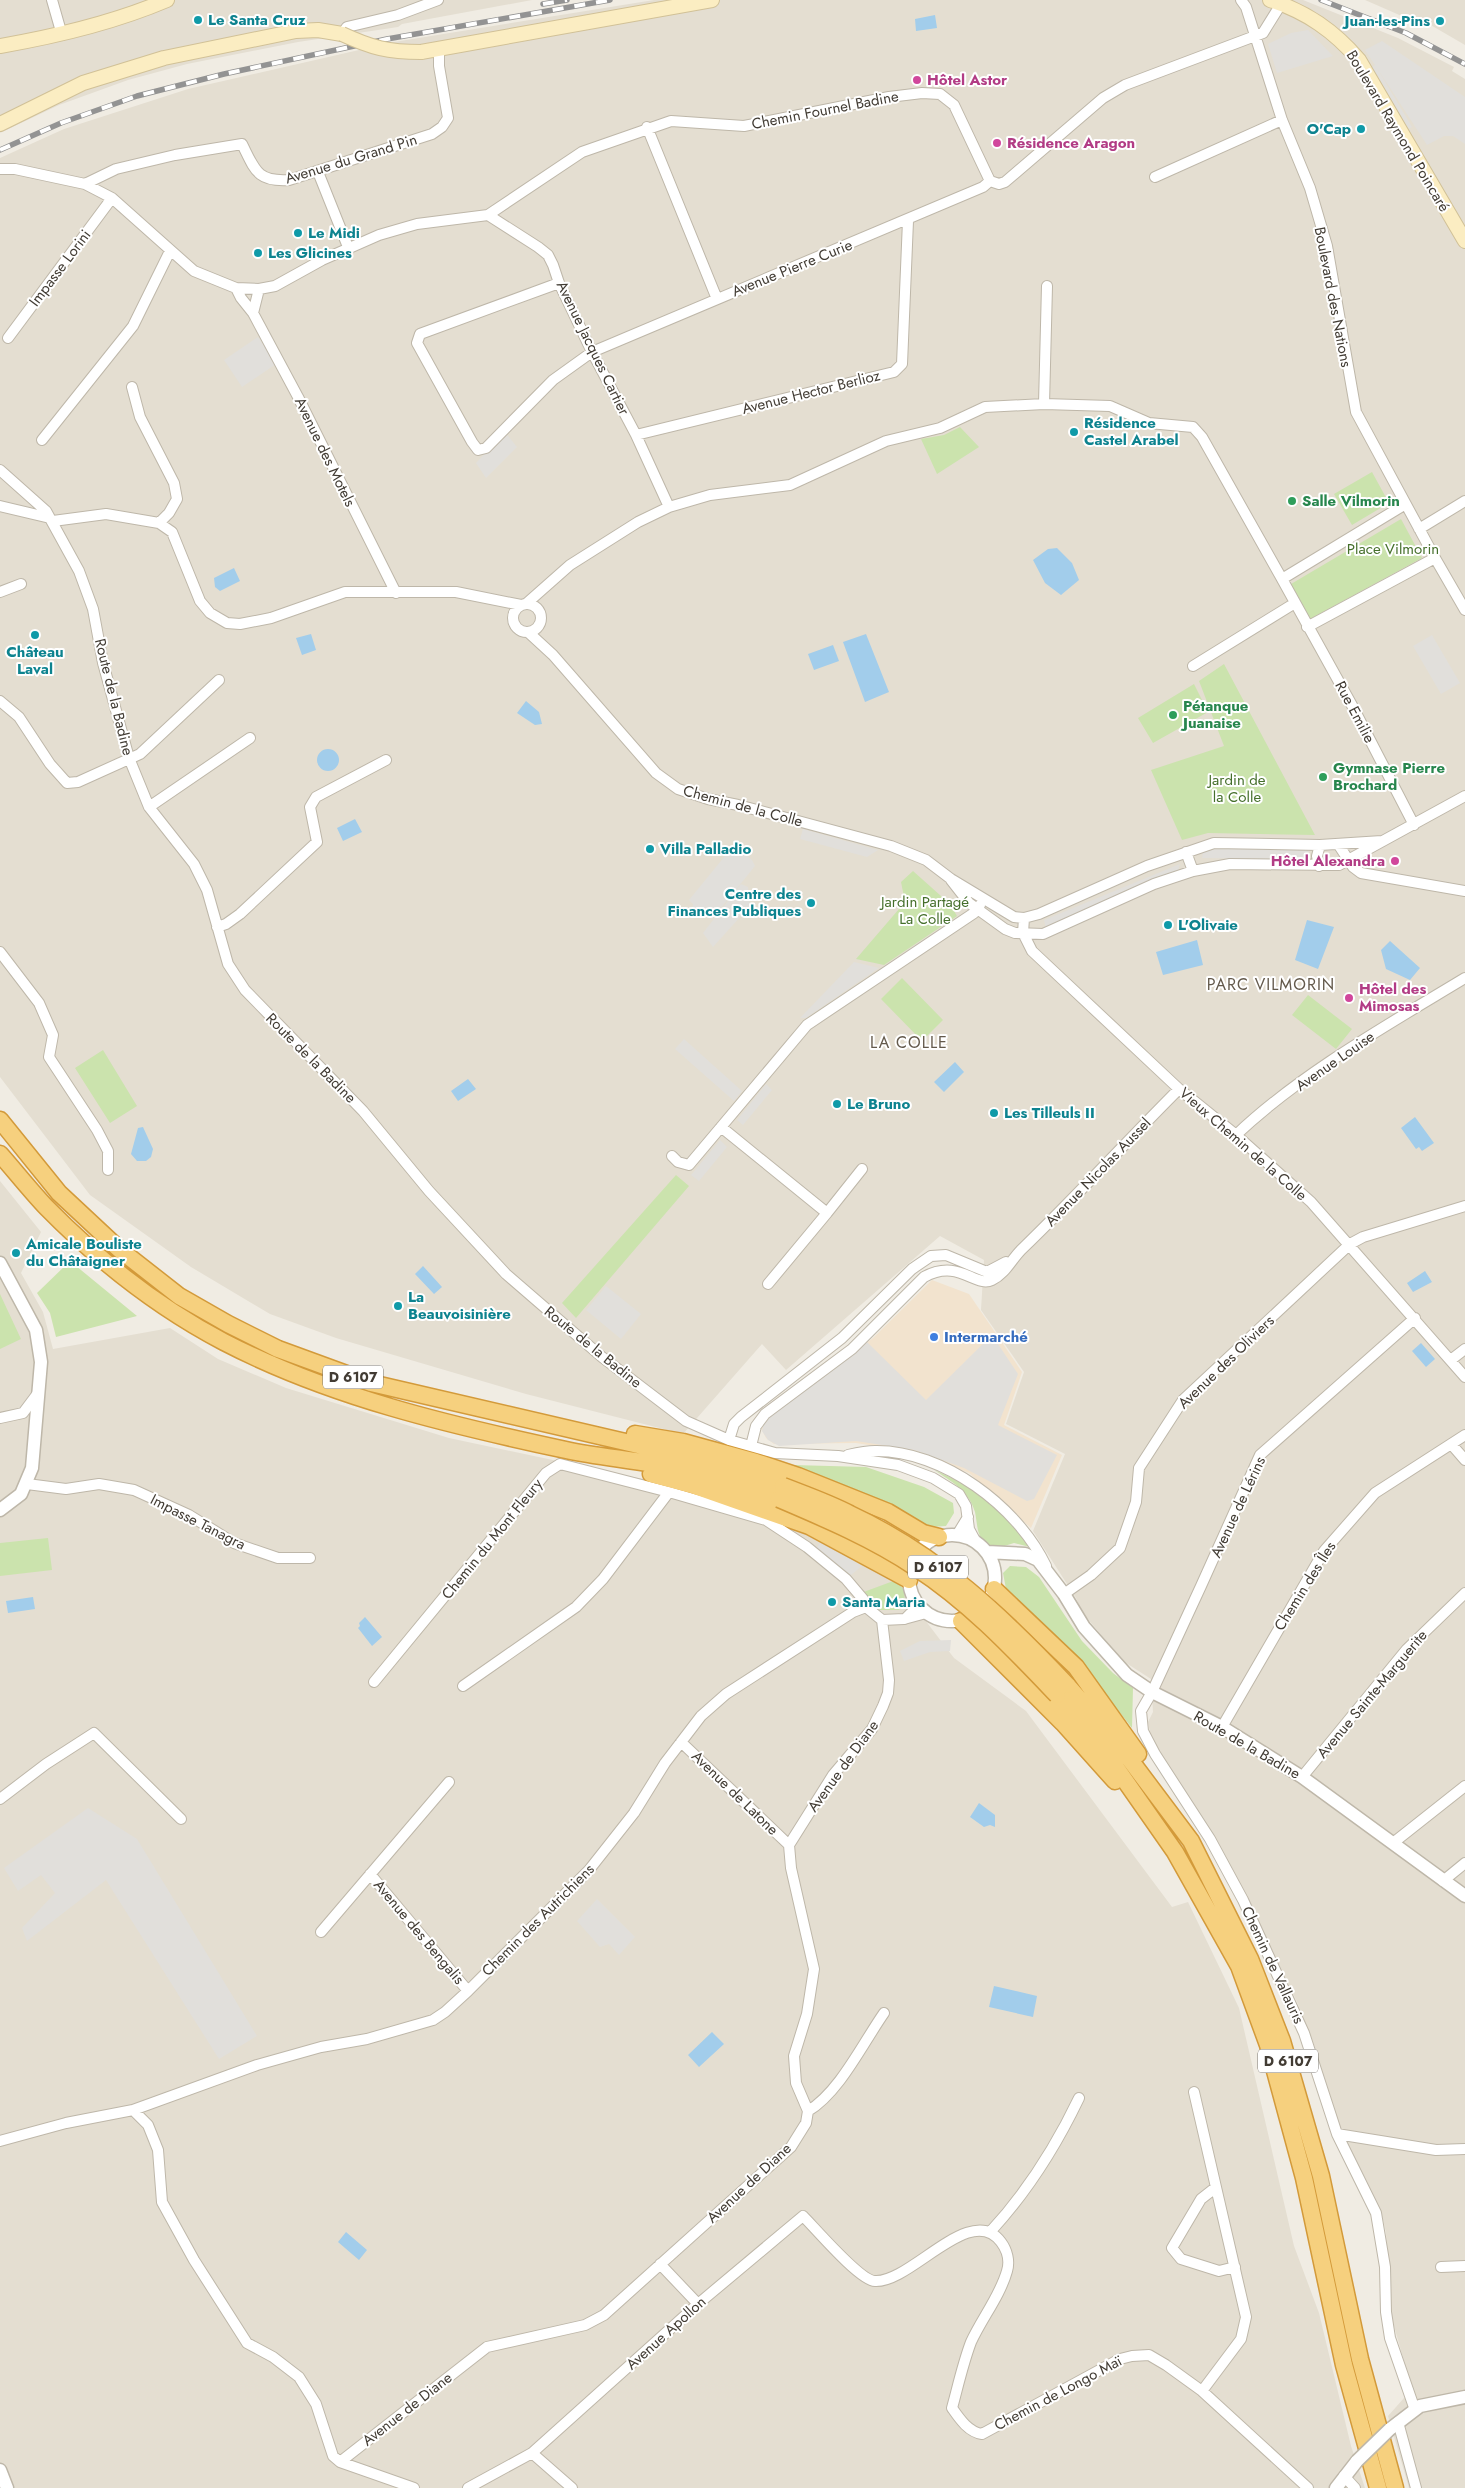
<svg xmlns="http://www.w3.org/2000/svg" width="1465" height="2488" font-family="Jost,sans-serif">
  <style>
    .residential { fill: #e4ded1 }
    .commercial { fill: #f2e3ce }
    .green { fill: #cbe3ad }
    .parking { fill: #e1dfdb }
    .water { fill: #a2cdeb }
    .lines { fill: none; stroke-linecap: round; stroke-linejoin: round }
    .minor-casing { stroke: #beb7a9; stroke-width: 12 }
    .tertiary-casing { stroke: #beb7a9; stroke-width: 15 }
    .secondary-casing { stroke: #d1c197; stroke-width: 16 }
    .trunk-casing { stroke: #d39a3a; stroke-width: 19 }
    .minor { stroke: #fff; stroke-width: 10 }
    .tertiary { stroke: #fff; stroke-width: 12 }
    .secondary { stroke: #fbedc2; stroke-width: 14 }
    .trunk { stroke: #f6d07e; stroke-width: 16 }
    .rail-casing { stroke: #939393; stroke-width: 5.5 }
    .rail { stroke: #fff; stroke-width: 4; stroke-dasharray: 11; stroke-linecap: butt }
    .tertiary-bridge-casing { stroke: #beb7a9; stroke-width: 15; stroke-linecap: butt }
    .secondary-bridge-casing { stroke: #d1c197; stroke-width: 16; stroke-linecap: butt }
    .trunk-bridge-casing { stroke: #d39a3a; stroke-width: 19; stroke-linecap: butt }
    .tertiary-bridge { stroke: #fff; stroke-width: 12 }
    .secondary-bridge { stroke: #fbedc2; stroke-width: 14 }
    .trunk-bridge { stroke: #f6d07e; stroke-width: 16 }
    .culture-dot { fill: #0f9aa8; stroke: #fff; stroke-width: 2 }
    .hotel-dot { fill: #d1479c; stroke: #fff; stroke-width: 2 }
    .leisure-dot { fill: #2e9e5b; stroke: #fff; stroke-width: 2 }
    .shop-dot { fill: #3f7fe0; stroke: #fff; stroke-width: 2 }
    .labels { text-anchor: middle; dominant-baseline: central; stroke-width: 4; stroke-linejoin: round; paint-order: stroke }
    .shield { fill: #fff; stroke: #7b7671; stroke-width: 1 }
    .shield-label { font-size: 14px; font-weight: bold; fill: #423c34 }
    .culture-label { font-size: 15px; font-weight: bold; fill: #0d838f; stroke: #fff; text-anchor: start }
    .hotel-label { font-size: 15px; font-weight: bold; fill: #b23c85; stroke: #fff; text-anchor: start }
    .street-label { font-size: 15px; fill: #423c34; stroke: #fff }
    .leisure-label { font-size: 15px; font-weight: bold; fill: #27864d; stroke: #fff; text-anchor: start }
    .park-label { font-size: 15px; fill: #456f2b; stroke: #fff }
    .shop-label { font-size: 15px; font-weight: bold; fill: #366cbe; stroke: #fff; text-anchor: start }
    .neighbourhood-label { font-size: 16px; letter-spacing: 1px; fill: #645a4c; stroke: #fff }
  </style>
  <rect width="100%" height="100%" fill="#f0ece3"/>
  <path class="residential" d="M0 0H532L402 24 398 27 298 42 187 64 128 80 59 105 0 133Z
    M654 0H1303L1398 38 1454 67 1452 71 1465 79V2488H1409L1388 2416 1412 2389 1390 2312 1386 2233 1383 2219 1372 2194 1348 2151 1313 2042 1297 2002 1241 1888 1151 1738 1148 1722 1153 1712 1151 1679 1123 1661 1082 1612 1076 1598 1033 1531 1065 1454 1006 1424 1024 1372 981 1310 984 1260 940 1236 786 1370 762 1344 683 1434 526 1394 336 1338 270 1314 191 1267 90 1195 0 1077V158L64 129 188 89 394 42Z
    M1365 0H1465V45L1422 20 1420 24Z
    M0 1181 41 1232 21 1273 43 1312 53 1349 170 1328 218 1359 286 1388 449 1438 666 1484 774 1518 896 1582 954 1658 1026 1711 1172 1907 1188 1902 1239 2008 1294 2246 1319 2313 1351 2446 1365 2488H0Z"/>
  <path class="commercial" d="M932 1280 969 1294 1022 1372 1004 1425 1062 1455 1031 1528 969 1473 946 1464 907 1451 856 1443 774 1444 766 1438 762 1430 761 1422 873 1338Z"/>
  <path class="green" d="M960 427 979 447 937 474 921 439 944 435Z
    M1372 472 1389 503 1352 525 1334 494Z
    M1401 519 1422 558 1310 619 1291 584Z
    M1224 664 1315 835 1208 833 1182 840 1151 770 1224 746 1199 681Z
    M1194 684 1208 712 1153 743 1138 718Z
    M913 871 950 904 957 916 884 965 856 959 905 902 901 882Z
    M902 978 943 1020 922 1041 881 999Z
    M1308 995 1352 1029 1336 1049 1292 1015Z
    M103 1050 137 1106 110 1123 75 1068Z
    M676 1175 689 1186 576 1318 562 1303Z
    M70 1261 137 1316 56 1337 50 1313 37 1293Z
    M0 1294 21 1339 0 1349Z
    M793 1465 866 1467 924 1487 953 1503 954 1513 946 1526 931 1527 919 1524 793 1468Z
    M934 1470C977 1488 1002 1510 1030 1547L1014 1543 998 1548 988 1547C976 1535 978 1527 975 1512 969 1491 951 1481 934 1470Z
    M48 1538 52 1570 0 1576V1543Z
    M1010 1566 1026 1567 1039 1577 1082 1641 1113 1673 1133 1688 1132 1728 1084 1667 1006 1589 1003 1573Z
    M896 1580 904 1590 905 1603 899 1610H880L861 1593Z"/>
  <path class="parking" d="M1308 30 1333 56 1277 73 1268 44 1291 33Z
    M1382 41 1465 97V144L1453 136H1444L1427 145 1377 68 1412 127 1408 129 1371 68 1375 65 1365 50Z
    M258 337 276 364 242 387 224 360Z
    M505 432 517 447 486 478 476 463Z
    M1432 635 1460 683 1441 694 1413 646Z
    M803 829 878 850 867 857 800 839Z
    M734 845 752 860 755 866 712 919 708 916 697 917 692 912 693 904 689 900Z
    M1213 847 1311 849 1302 859 1202 858 1203 851Z
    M1180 864 1178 871 1046 929 1044 920Z
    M741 884 748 887 750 906 713 947 703 933Z
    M854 962 879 968 806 1018H800Z
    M684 1039 742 1091 734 1101 675 1049Z
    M766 1084 772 1090 743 1125 737 1120Z
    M720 1140 727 1147 699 1181 691 1175Z
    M606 1286 641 1314 621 1339 586 1310Z
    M992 1335 1018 1374 998 1425 1057 1455 1034 1499 1027 1501 964 1468 914 1450 856 1441 779 1446 768 1440 762 1431 764 1421 802 1386 867 1342 926 1400Z
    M823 1538 862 1566 846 1579 814 1552Z
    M951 1640 950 1651 930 1652 904 1661 900 1651 920 1641Z
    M88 1808 137 1839 257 2036 219 2059 106 1880 27 1941 22 1928 55 1893 41 1875 18 1891 4 1868Z
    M597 1899 635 1937 619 1955 609 1944 600 1947 577 1921Z"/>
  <path class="water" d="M935 15 937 28 916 31 915 19Z
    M1057 548 1072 563 1079 580 1061 595 1045 583 1033 560 1048 549Z
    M234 568 240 581 220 591 215 587 214 578Z
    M311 634 316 650 302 655 296 638Z
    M866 634 889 692 865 702 843 642Z
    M833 645 839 661 814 670 808 654Z
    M526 701 539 712 542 724 535 725 517 713Z
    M317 760a11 11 0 1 1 22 0a11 11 0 1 1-22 0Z
    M355 819 362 832 343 841 337 828Z
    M1307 920 1334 927 1318 969 1295 960Z
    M1197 940 1203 965 1163 975 1156 952Z
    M1390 941 1420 968 1410 980 1386 969 1381 950Z
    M955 1062 964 1072 944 1092 934 1082Z
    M468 1079 476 1089 458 1101 451 1091Z
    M1415 1117 1434 1143 1422 1151 1419 1147 1416 1149 1401 1128Z
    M143 1127 153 1149 151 1157 146 1161H137L131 1154 138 1128Z
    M423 1266 442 1287 434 1294 415 1274Z
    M1425 1271 1432 1282 1413 1292 1407 1283Z
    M1421 1343 1435 1359 1426 1367 1412 1351Z
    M33 1597 35 1609 8 1613 6 1601Z
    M365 1617 382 1637 372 1646 358 1628 360 1626 359 1623Z
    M979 1803 995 1815V1827L990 1825 984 1827 970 1817Z
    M994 1986 1037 1996 1033 2017 989 2007Z
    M712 2032 724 2044 699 2067 688 2055Z
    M346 2232 367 2250 359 2260 338 2242Z"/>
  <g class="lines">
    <g class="minor-casing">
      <path id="minor" d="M52 0 62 35
        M1241 0 1246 7 1282 120 1310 188 1327 246 1356 412 1435 558 1307 627
        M342 34 347 27 398 15 438 0
        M647 127 717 299
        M0 169H15L85 184 112 198 194 271 236 288 259 289 275 286 322 260 379 235 417 224 488 215 582 152 671 121 744 126 889 97 922 93 940 94 954 105 990 181 999 184 1005 182 1103 98 1125 85 1263 33 1281 4
        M318 172 348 247
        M1155 177 1282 120
        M85 184 116 169 175 155 242 144C255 170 257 182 289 180L432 134 442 127 448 118 439 66V50
        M488 215 538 247 548 255 553 265 559 283 592 352 636 435 669 507
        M559 283 420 334 417 343 472 442 478 450 486 448 553 380 592 352 983 187 990 181
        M236 288 241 298 253 313 298 397 396 593
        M253 313 259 289
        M8 338 112 198
        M132 387 140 417 174 483 177 499 169 513 159 523
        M1044 404 1047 286
        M636 435 894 372 902 364 908 221
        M42 440 133 326 170 251
        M0 470 46 511 79 571 93 609 103 663 129 758 149 807 194 864 207 890 228 964 245 990 363 1111 429 1191 506 1274 602 1357 686 1421 729 1440 775 1453 838 1456 898 1465 933 1478 959 1494 966 1506 969 1529 976 1542
        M1404 505 1282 579 1354 709 1414 825
        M0 506 50 518
        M53 521 106 514 159 523 172 532 200 601 210 613 227 623 240 624 271 618 345 592H456L521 605
        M1419 529 1465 501
        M1435 558 1465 610
        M0 592 21 584
        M527 603 570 565 638 522 669 507 710 495 790 485 886 441 940 428 985 407 1044 404 1110 406 1149 423 1193 427 1202 437 1282 579
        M513 618a14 14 0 1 1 28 0a14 14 0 1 1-28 0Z
        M528 632 553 655 656 773 678 789 708 799 738 805 891 846 926 860 951 879 1014 917 1024 918 1039 914 1147 866 1214 843 1320 845 1382 841
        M1193 666 1295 603
        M0 701 19 717 50 764 67 783 78 782 140 754 219 680
        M149 807 250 738
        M1338 844 1353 867 1361 873 1465 891
        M1186 852 1193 871
        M1319 866 1317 856 1320 845
        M951 880 969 903 1005 929 1015 933 1043 934 1154 884 1193 871 1230 864 1339 865 1465 796
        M1024 918 1023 933 1032 951 1179 1089 1236 1135 1311 1202 1465 1377
        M217 927 226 924 240 914 317 842 310 807 316 797 386 760
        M0 952 39 1003 53 1035 49 1057 97 1130 108 1151V1170
        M721 1127 827 1213 768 1284
        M1236 1135C1300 1074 1389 1024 1465 978
        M672 1156 678 1162 689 1165 807 1025 974 913 980 905
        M827 1213 862 1169
        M1415 1318 1260 1455 1201 1586 1152 1692 1141 1711 1143 1731 1155 1754 1210 1839 1243 1900 1304 2033 1337 2134 1436 2150 1465 2149
        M1452 1359 1465 1349
        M0 1418 23 1413 38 1393
        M729 1440 734 1424 741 1417 842 1338 912 1269 931 1256 946 1255 987 1272 1006 1262
        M1452 1445 1465 1460
        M751 1446 756 1426 765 1414 852 1349 924 1277C959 1258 975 1288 992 1280 1005 1274 1012 1259 1021 1250 1075 1198 1126 1142 1179 1089
        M848 1455C857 1453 866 1451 875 1451 943 1450 1018 1507 1046 1566
        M27 1484 66 1489 99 1484 134 1490 189 1515 234 1543 278 1558H310
        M957 1535 968 1517
        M1064 1594 1091 1575 1120 1548 1136 1502 1139 1468 1183 1400 1350 1244 1363 1237 1465 1206
        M905 1619 912 1612 916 1602
        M374 1682 546 1473 560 1464 669 1492 766 1520 807 1547 846 1579 863 1599 866 1607 882 1620 904 1619 926 1613
        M463 1686 576 1607 603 1579 669 1492
        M1222 1727 1324 1551 1375 1493 1465 1435
        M681 1742 789 1845
        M1302 1777 1407 1649 1465 1593
        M0 1799 46 1764 94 1733 181 1819
        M1393 1843 1465 1786
        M370 1874 468 1991
        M1443 1881 1465 1863
        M321 1932 449 1782
        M1194 2092 1246 2317 1241 2339 1202 2391
        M133 2110 148 2125 158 2150 162 2202 194 2260 247 2343 273 2357 299 2377 316 2404 333 2456 340 2462 414 2488
        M808 2111C839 2093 863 2043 884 2013
        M1337 2134 1376 2213 1385 2267 1386 2312 1390 2338 1415 2410
        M0 2141 66 2123 133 2110 257 2065 321 2047 367 2039 433 2020 445 2012 468 1991 589 1870 634 1813 665 1763 701 1716 726 1694 853 1612 866 1607
        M1215 2188 1201 2199 1172 2248 1181 2259 1219 2271 1235 2267
        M991 2231C1027 2192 1056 2146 1079 2098
        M660 2264 698 2304
        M1441 2267 1465 2266
        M1398 2422 1416 2488
        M532 2453 572 2488
        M340 2462 487 2347 585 2325 604 2315 791 2147 806 2123 808 2111 796 2083 794 2056 807 2014 814 1969 791 1868 789 1845 833 1775 872 1729 883 1706 888 1693 889 1680 882 1620
        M1344 2476 1355 2488
        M468 2488 532 2453 698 2304 803 2216C815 2228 860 2281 875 2281 911 2283 971 2201 1001 2242 1007 2250 1010 2261 1007 2271 1000 2296 982 2318 971 2342 963 2363 958 2386 952 2408 959 2418 968 2432 982 2434L1120 2359 1132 2356 1149 2355 1166 2365 1202 2391 1308 2488"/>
    </g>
    <g class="tertiary-casing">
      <path id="tertiary" d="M0 1263 36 1330 41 1362 32 1468 21 1494 0 1510
        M909 1578a43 43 0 1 1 86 0a43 43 0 1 1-86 0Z
        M987 1552 1025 1554 1038 1560 1064 1594 1084 1627 1127 1675 1152 1692 1222 1727 1302 1777 1465 1896
        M1390 2429 1420 2406 1465 2397
        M0 2470 7 2488
        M1336 2488 1357 2461"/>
    </g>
    <g class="secondary-casing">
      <path id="secondary" d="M1270 0C1307 12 1334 31 1359 60L1465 241
        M0 46C58 36 113 23 167 0
        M421 52 712 0
        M0 124 83 83 164 58 296 31 318 30 342 34"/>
    </g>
    <g class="trunk-casing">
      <path id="trunk" d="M0 1120 59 1193 119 1249 179 1296 228 1324 278 1349 371 1383 677 1454 783 1486
        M0 1154C15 1171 30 1190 46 1207 97 1259 159 1308 224 1342 330 1397 449 1425 566 1450 603 1458 641 1460 678 1469 712 1477 745 1489 779 1499
        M635 1434 683 1442 756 1462 798 1476 888 1512 923 1533 939 1537
        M651 1474 692 1485 809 1526 909 1580
        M994 1589 1076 1667 1138 1754
        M961 1621 1063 1723 1115 1781
        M1067 1685 1116 1741 1191 1841 1250 1959 1282 2041 1321 2176 1360 2359 1395 2488
        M1057 1695 1103 1749 1175 1852 1239 1966 1268 2045 1304 2178 1344 2365 1378 2488"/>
    </g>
    <use href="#minor" class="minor"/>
    <use href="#tertiary" class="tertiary"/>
    <use href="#secondary" class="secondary"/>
    <use href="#trunk" class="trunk"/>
    <g class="rail-casing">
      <path id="rail" d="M1321 0 1406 33 1465 64
        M543 4 567 0
        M0 150 61 123 137 96 224 74 387 39 610 0"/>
    </g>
    <use href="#rail" class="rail"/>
    <g class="tertiary-bridge-casing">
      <path id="tertiary-bridge" d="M1357 2461 1390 2429"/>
    </g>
    <g class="secondary-bridge-casing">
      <path id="secondary-bridge" d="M342 34C372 48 388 52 421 52"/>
    </g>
    <g class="trunk-bridge-casing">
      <path id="trunk-bridge" d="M783 1486C806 1495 829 1503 850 1514 938 1555 1002 1616 1067 1685
        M779 1499C826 1519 873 1539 915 1567 969 1602 1013 1649 1057 1695"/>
    </g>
    <use href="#tertiary-bridge" class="tertiary-bridge"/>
    <use href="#secondary-bridge" class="secondary-bridge"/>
    <use href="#trunk-bridge" class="trunk-bridge"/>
  </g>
  <g class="culture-dot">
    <circle cx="198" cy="20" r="5"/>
    <circle cx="1440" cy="21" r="5"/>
    <circle cx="1361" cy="129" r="5"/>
    <circle cx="298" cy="233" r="5"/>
    <circle cx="258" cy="253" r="5"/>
    <circle cx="1074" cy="432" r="5"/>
    <circle cx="35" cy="635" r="5"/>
    <circle cx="650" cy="849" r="5"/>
    <circle cx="811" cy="903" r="5"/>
    <circle cx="1168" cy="925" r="5"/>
    <circle cx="837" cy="1104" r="5"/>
    <circle cx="994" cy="1113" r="5"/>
    <circle cx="16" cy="1253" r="5"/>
    <circle cx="398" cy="1306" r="5"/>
    <circle cx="832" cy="1602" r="5"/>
  </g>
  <g class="hotel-dot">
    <circle cx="917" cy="80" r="5"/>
    <circle cx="997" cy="143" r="5"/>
    <circle cx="1395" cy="861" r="5"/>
    <circle cx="1349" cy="998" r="5"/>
  </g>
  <g class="leisure-dot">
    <circle cx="1292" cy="501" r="5"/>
    <circle cx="1173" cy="715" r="5"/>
    <circle cx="1323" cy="777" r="5"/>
  </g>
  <circle class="shop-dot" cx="934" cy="1337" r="5"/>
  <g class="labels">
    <g class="shield">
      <rect x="323" y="1365.5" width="60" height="23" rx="4"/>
      <rect x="908" y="1555.5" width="60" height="23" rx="4"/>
      <rect x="1258" y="2049.5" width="60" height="23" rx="4"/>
    </g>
    <g class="shield-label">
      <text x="353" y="1377">D 6107</text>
      <text x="938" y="1567">D 6107</text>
      <text x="1288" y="2061">D 6107</text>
    </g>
    <g class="culture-label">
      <text x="208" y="20">Le Santa Cruz</text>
      <text x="1430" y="21" text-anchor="end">Juan-les-Pins</text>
      <text x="1351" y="129" text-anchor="end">O'Cap</text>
      <text x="308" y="233">Le Midi</text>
      <text x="268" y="253">Les Glicines</text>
      <text x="1084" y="423">Résidence<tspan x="1084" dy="17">Castel Arabel</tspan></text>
      <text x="35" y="652" text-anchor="middle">Château<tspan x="35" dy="17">Laval</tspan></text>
      <text x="660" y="849">Villa Palladio</text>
      <text x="801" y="894" text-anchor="end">Centre des<tspan x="801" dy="17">Finances Publiques</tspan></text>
      <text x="1178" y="925">L'Olivaie</text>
      <text x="847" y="1104">Le Bruno</text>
      <text x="1004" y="1113">Les Tilleuls II</text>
      <text x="26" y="1244">Amicale Bouliste<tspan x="26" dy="17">du Châtaigner</tspan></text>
      <text x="408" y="1297">La<tspan x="408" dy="17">Beauvoisinière</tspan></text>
      <text x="842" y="1602">Santa Maria</text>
    </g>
    <g class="hotel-label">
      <text x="927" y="80">Hôtel Astor</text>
      <text x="1007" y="143">Résidence Aragon</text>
      <text x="1385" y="861" text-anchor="end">Hôtel Alexandra</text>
      <text x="1359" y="989">Hôtel des<tspan x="1359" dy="17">Mimosas</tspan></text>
    </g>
    <g class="street-label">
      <text transform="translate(825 110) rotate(-11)">Chemin Fournel Badine</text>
      <text transform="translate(1398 131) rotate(59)">Boulevard Raymond Poincaré</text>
      <text transform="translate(351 159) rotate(-17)">Avenue du Grand Pin</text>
      <text transform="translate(60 268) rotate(-53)">Impasse Lorini</text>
      <text transform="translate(792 268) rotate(-22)">Avenue Pierre Curie</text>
      <text transform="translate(1333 297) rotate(79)">Boulevard des Nations</text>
      <text transform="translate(593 348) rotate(64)">Avenue Jacques Cartier</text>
      <text transform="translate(811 392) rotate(-14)">Avenue Hector Berlioz</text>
      <text transform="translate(325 452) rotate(64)">Avenue des Motels</text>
      <text transform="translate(114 697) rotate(76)">Route de la Badine</text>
      <text transform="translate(1355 712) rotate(62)">Rue Emilie</text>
      <text transform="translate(743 806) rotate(15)">Chemin de la Colle</text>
      <text transform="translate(311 1058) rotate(45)">Route de la Badine</text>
      <text transform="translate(1335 1061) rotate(-35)">Avenue Louise</text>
      <text transform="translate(1243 1144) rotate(41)">Vieux Chemin de la Colle</text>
      <text transform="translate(1098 1172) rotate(-46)">Avenue Nicolas Aussel</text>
      <text transform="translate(593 1347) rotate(39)">Route de la Badine</text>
      <text transform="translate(1226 1362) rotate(-44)">Avenue des Oliviers</text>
      <text transform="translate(1238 1507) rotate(-65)">Avenue de Lérins</text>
      <text transform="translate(198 1522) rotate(27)">Impasse Tanagra</text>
      <text transform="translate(492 1539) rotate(-51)">Chemin du Mont Fleury</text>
      <text transform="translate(1305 1586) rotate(-58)">Chemin des Îles</text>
      <text transform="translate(1372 1694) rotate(-50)">Avenue Sainte-Marguerite</text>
      <text transform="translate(1247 1745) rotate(30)">Route de la Badine</text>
      <text transform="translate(843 1766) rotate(-54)">Avenue de Diane</text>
      <text transform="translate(735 1793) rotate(44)">Avenue de Latone</text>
      <text transform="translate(538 1920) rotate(-45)">Chemin des Autrichiens</text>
      <text transform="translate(419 1932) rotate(50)">Avenue des Bengalis</text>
      <text transform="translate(1273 1965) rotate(65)">Chemin de Vallauris</text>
      <text transform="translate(749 2183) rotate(-43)">Avenue de Diane</text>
      <text transform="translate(666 2333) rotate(-42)">Avenue Apollon</text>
      <text transform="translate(1058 2393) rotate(-28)">Chemin de Longo Maï</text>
      <text transform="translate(407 2409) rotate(-38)">Avenue de Diane</text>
    </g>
    <g class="leisure-label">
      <text x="1302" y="501">Salle Vilmorin</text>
      <text x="1183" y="706">Pétanque<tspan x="1183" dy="17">Juanaise</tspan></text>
      <text x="1333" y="768">Gymnase Pierre<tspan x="1333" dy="17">Brochard</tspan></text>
    </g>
    <g class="park-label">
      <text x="1393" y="549">Place Vilmorin</text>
      <text x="1237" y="780">Jardin de<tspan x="1237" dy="17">la Colle</tspan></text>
      <text x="925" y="902">Jardin Partagé<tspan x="925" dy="17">La Colle</tspan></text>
    </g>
    <g class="shop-label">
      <text x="944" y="1337">Intermarché</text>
    </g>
    <g class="neighbourhood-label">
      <text x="1271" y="984">PARC VILMORIN</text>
      <text x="909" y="1042">LA COLLE</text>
    </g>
  </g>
</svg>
